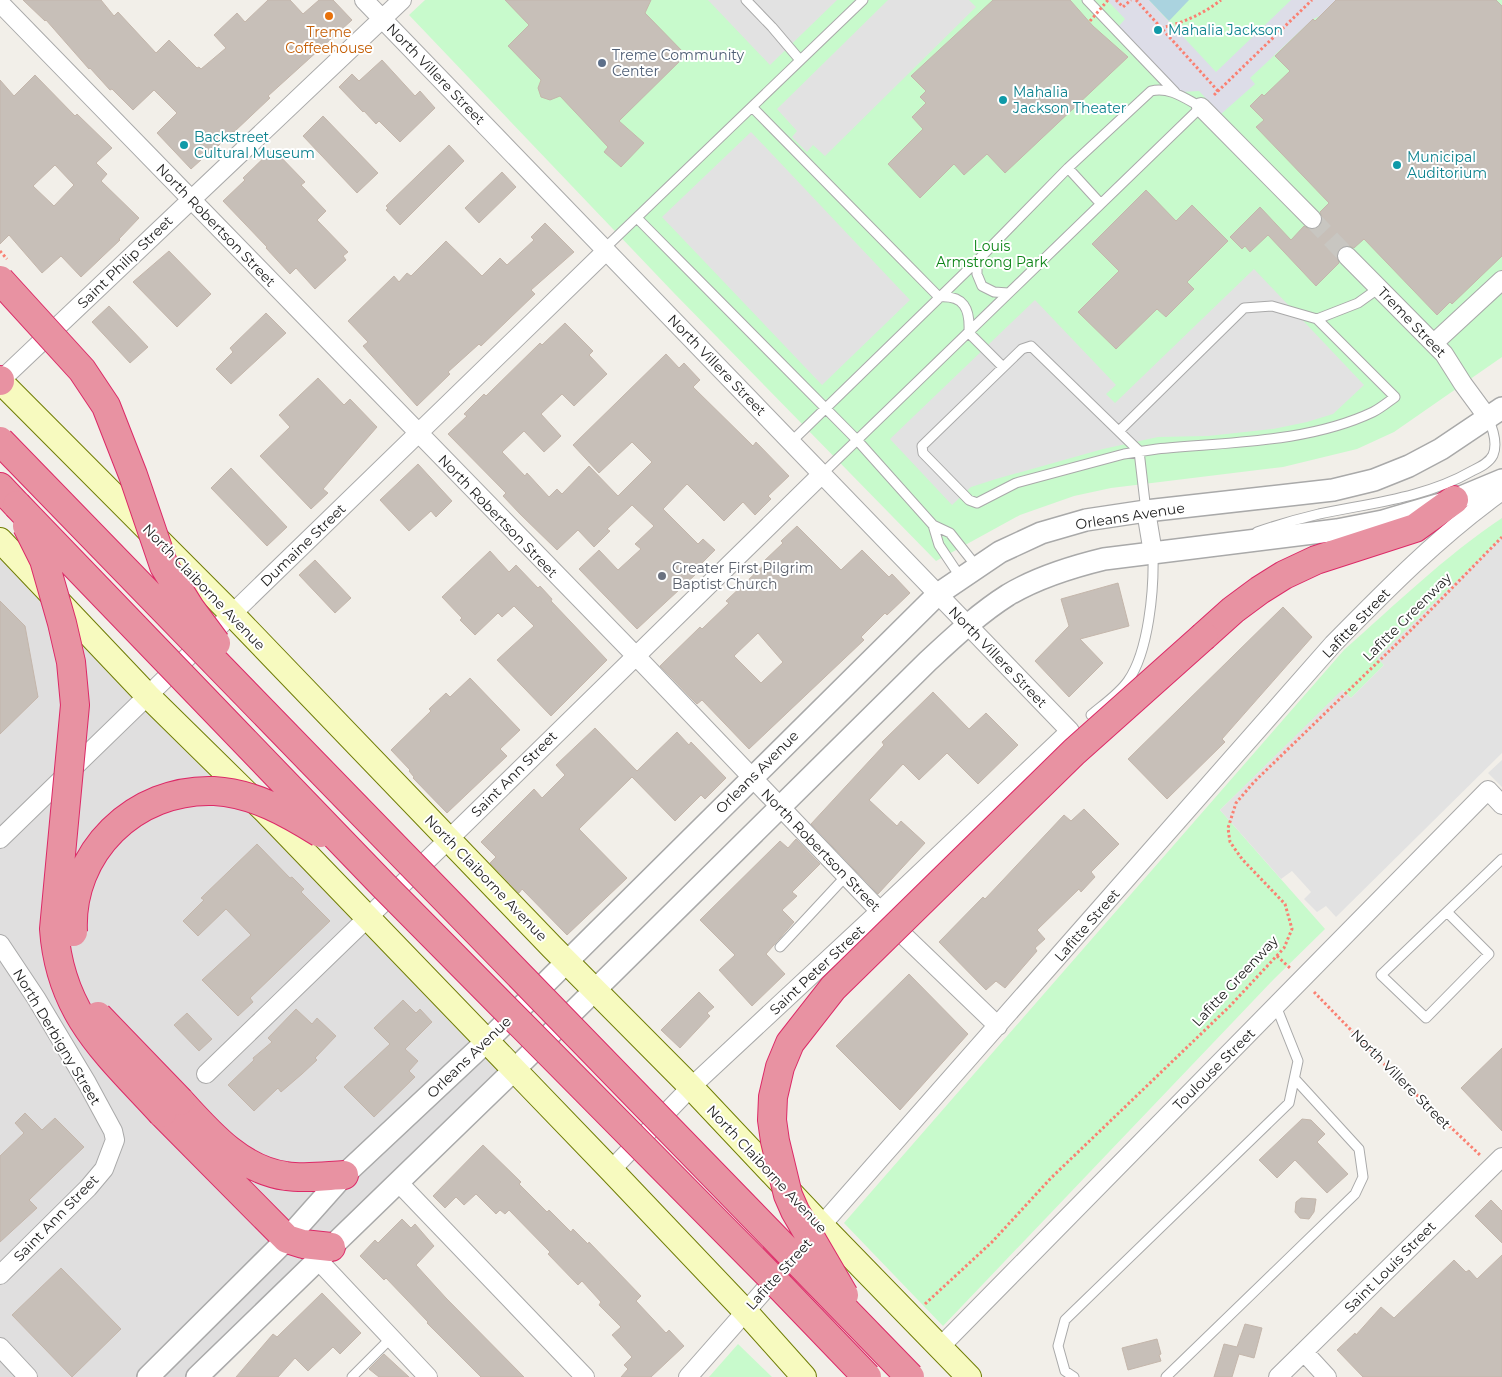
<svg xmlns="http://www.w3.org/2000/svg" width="1502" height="1377" font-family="Montserrat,sans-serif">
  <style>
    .residential { fill: #e0dfdf }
    .park { fill: #c8facc }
    .parking { fill: #e2e2e2 }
    .plaza { fill: #dddde8 }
    .water { fill: #aad3df }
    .building { fill: #c7bfb8; stroke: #c4b6ab; fill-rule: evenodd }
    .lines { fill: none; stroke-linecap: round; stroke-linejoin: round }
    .minor-tunnel { stroke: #c8c6c1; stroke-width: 18; stroke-dasharray: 18 9; stroke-linecap: butt }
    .service-casing { stroke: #a9a9a9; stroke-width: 11 }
    .minor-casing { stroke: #a9a9a9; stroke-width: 20 }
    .tertiary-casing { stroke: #a9a9a9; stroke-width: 24 }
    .secondary-casing { stroke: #707d05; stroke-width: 26 }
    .motorway-casing { stroke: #dc2a67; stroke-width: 30 }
    .path { stroke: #fa8072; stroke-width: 3; stroke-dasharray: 2.5 2.5; stroke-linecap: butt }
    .service { stroke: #fff; stroke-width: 9 }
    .minor { stroke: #fff; stroke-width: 18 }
    .tertiary { stroke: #fff; stroke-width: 21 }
    .secondary { stroke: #f7fabf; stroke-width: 24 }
    .motorway { stroke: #e892a2; stroke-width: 28 }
    .motorway-bridge-casing { stroke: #dc2a67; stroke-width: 30; stroke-linecap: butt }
    .path-bridge { stroke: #fa8072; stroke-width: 3; stroke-dasharray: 2.5 2.5; stroke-linecap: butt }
    .motorway-bridge { stroke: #e892a2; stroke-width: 28 }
    .food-dot { fill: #e8710a; stroke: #fff; stroke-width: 2 }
    .culture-dot { fill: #0f9aa8; stroke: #fff; stroke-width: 2 }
    .service-dot { fill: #5c6f8a; stroke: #fff; stroke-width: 2 }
    .worship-dot { fill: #6b7280; stroke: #fff; stroke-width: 2 }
    .labels { text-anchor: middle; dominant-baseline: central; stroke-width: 4; stroke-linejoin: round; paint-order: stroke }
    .culture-label { font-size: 14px; fill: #0d838f; stroke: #fff; text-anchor: start }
    .food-label { font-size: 14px; fill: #c56008; stroke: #fff }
    .service-label { font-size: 14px; fill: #4e5e75; stroke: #fff; text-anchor: start }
    .street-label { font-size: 14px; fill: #222; stroke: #fff }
    .park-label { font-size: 14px; fill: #0c8416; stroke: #fff }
    .worship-label { font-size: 14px; fill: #5b616d; stroke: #fff; text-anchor: start }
  </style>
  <rect width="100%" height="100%" fill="#f2efe9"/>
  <path class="residential" d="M0 530 525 1069 215 1377H0Z"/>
  <path class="park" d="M425 0H1502V357L1394 432 1357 449 1283 467 1111 488 1074 496 1020 515 936 561 673 292 409 15Z
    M1502 518V537L1378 658 1384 665 1351 698 1343 690 1220 810 1325 929 1274 979 943 1326 844 1223 1344 650C1395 605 1445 556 1502 518Z
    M738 1344 772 1377H709Z"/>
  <path class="parking" d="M708 0H837L770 65Z
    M888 0H969L976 7 825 156 813 145 807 152 792 137 797 131 777 109Z
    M751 132 910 300 822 385 662 217Z
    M1254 269 1364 385 1333 414 1307 422 1273 429 1208 436 1158 437 1103 449 996 479 971 487 952 505 890 439 1035 300 1116 385 1106 394 1115 403Z
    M1502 537V753L1336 917 1326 906 1317 912 1304 899 1311 892 1292 871 1281 879 1220 810 1342 690 1351 698 1384 665 1377 658Z
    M1502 760V787L1488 773Z"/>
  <path class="plaza" d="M1107 0H1149L1216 72 1291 0H1336L1320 16 1313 19 1250 78 1255 84 1221 114 1199 91 1181 92 1119 26 1125 19Z"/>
  <path class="water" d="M1149 0H1189L1169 21Z"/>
  <path class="building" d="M23 0H101L114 16 118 12 156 53 169 40 197 68 199 67 201 69 226 48 214 35 237 13 245 22 268 0H290L303 14 319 0H333L352 20 268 96 270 98 234 132 233 131 214 150 213 149 191 169 157 133 177 113 154 90 133 110 112 89 110 90 90 68 89 69 46 20 45 21Z
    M505 0H651L645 13 686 55 619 121 644 143 621 167 604 152 608 147 560 96 550 100 541 97 538 88 541 80 508 46 529 25Z
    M993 0H1070L1093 26 1128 57 1005 173 987 154 964 175 954 164 920 198 888 164 923 129 912 117 926 103 920 97 926 91 911 76Z
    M1336 0H1496L1502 6V256L1452 304 1450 302 1437 315 1364 239 1354 248 1349 246 1340 248 1337 254 1339 263 1316 286 1268 235 1250 252 1245 246 1242 249 1230 237 1260 207 1291 240 1304 226 1309 229H1314L1319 227 1322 222V217L1320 212 1329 203 1256 127 1264 120 1250 106 1262 94 1264 96 1290 71 1275 56 1313 19 1315 21Z
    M382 60 415 96 420 91 435 108 400 142 379 121 376 124 364 111 363 112 339 87 352 74 359 81Z
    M35 75 75 116 77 114 112 148 96 163 107 174 101 181 139 218 119 239 120 240 81 277 61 256 42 273 9 235 0 244V80L14 96ZM55 165 74 185 54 206 33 186Z
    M323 116 378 173 357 193 303 136Z
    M449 145 464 161 400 225 386 210 388 208 386 206Z
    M273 149 305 182 301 185 326 211 317 220 348 252 343 256 346 260 315 289 296 268 290 274 266 248 267 247 223 201 245 180 243 178Z
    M502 172 516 187 479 223 465 208Z
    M1146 190 1176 221 1192 205 1228 241 1187 282 1194 289 1166 317 1157 309 1116 349 1078 312 1119 271 1092 244Z
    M545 223 574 252 531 290 535 294 481 346 479 344 448 372 450 374 417 406 363 346 368 342 348 321 394 276 399 282 407 273 411 276 446 241 482 276 500 258 507 265 534 240 531 237Z
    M169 251 211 294 177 327 133 282Z
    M109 306 148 347 130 363 92 322Z
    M266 313 286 333 231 384 216 369 233 352 230 348Z
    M565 323 593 351 589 355 607 374 574 406 562 394 541 414 561 436 544 452 524 431 502 452 525 476 527 473 549 497 557 489 562 494 589 466 618 496 652 462 632 442 599 473 573 445 666 354 679 368 684 363 700 380 693 387 753 446 756 442 789 476 768 496 771 499 755 515 743 502 724 521 687 484 663 509 698 544 703 539 715 550 693 572 695 575 637 629 579 569 599 550 618 570 641 549 635 544 654 526 632 505 607 529 610 531 594 547 578 530 557 550 520 514 503 496 506 493 448 434 467 416 464 414 484 394 486 396 540 343 542 345Z
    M318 378 344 405 350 399 377 427 323 489 328 493 311 509 260 456 290 427 279 415Z
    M418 464 452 501 436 517 431 511 409 531 380 500Z
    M231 468 287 527 267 546 211 488Z
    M797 526 841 570 862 550 889 577 892 574 910 593 887 615 885 613 861 637 864 640 749 749 702 700 697 704 660 666 700 627 702 629 729 603 726 601 765 564 763 562 783 543 781 541ZM758 633 783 662 761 683 734 656Z
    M490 551 509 572 516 565 538 588 540 586 552 599 551 601 607 660 551 716 497 660 534 626 514 606 502 617 498 613 475 635 460 620 462 618 442 597Z
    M315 560 351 598 335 613 299 575Z
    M1118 583 1129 626 1080 639 1103 663 1069 697 1035 661 1069 626 1061 599Z
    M0 601 25 626 38 697 0 734Z
    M1283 607 1312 637 1222 739 1225 742 1167 799 1128 759Z
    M470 678 520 730 500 749 507 756 447 813 413 778 414 777 409 771 410 770 391 750 431 711 429 709 446 693 450 697Z
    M933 692 969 729 986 713 1018 745 978 784 947 753 919 780 903 764 869 800 897 826 901 821 925 843 878 894 811 824 884 745 882 742Z
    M595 728 637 771 677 732 689 745 691 742 726 778 705 799 701 795 675 821 632 777 579 829 627 878 567 935 522 889 519 893 490 863 496 857 481 842 534 789 542 798 565 775 556 765Z
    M1084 809 1119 844 1091 872 1095 877 1081 892 1079 889 1037 930 1045 939 1035 948 1037 951 1005 988 996 981 986 990 939 942 983 897 985 899 1064 815 1071 821Z
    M796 839 820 864 792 892 797 896 782 910 794 922 766 954 785 974 752 1006 719 970 735 955 700 920 780 841 788 848Z
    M257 844 290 878 292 877 304 889 301 892 330 921 250 998 253 1002 238 1016 202 980 251 935 226 909 198 936 183 921 204 900 201 898Z
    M909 974 968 1034 900 1110 836 1046Z
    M699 992 714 1007 707 1013 710 1016 680 1048 661 1030Z
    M403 1000 416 1013 420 1009 432 1022 405 1049 418 1061 409 1071 415 1077 374 1117 344 1087 390 1044 374 1028Z
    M296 1009 312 1024 317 1018 336 1036 315 1058 317 1060 302 1074 281 1092 278 1088 254 1111 228 1085 254 1060 253 1058 272 1042 268 1038Z
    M187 1013 212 1039 199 1051 174 1025Z
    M1502 1048V1131L1461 1088Z
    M25 1113 42 1130 55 1118 84 1147 29 1200 37 1208 0 1242V1156L24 1133 15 1123Z
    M1302 1119 1311 1120 1325 1134 1317 1142 1348 1174 1327 1193 1295 1160 1277 1178 1259 1160Z
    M483 1145 521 1182 519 1184 547 1212 549 1210 571 1232 573 1229 588 1244 589 1242 641 1296 636 1301 666 1333 669 1330 684 1346 651 1377H621L628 1369 624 1365 632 1357 612 1335 621 1327 599 1305 601 1302 582 1281 578 1285 548 1254 550 1252 509 1210 505 1214 500 1210 496 1214 476 1194 464 1205 456 1197 445 1208 433 1196Z
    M1301 1198 1316 1199 1314 1212 1309 1219 1300 1218 1295 1212 1296 1202Z
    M1491 1200 1502 1211V1243L1475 1216Z
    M402 1219 411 1228 415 1224 434 1246 416 1265 446 1298 524 1377H481L427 1323 428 1322 386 1278 384 1280 360 1256 375 1240 378 1243Z
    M1502 1255V1377H1363L1337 1350 1355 1333 1356 1335 1381 1307 1394 1318 1454 1260 1466 1272 1469 1270 1477 1279Z
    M61 1268 121 1329 72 1377 12 1315Z
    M322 1293 361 1333 340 1354 333 1347 308 1371 295 1358 278 1377H236L273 1334 277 1337Z
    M1245 1324 1262 1328 1254 1358 1239 1354 1232 1377H1214L1224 1344 1237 1347Z
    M1157 1339 1161 1354 1159 1355 1161 1361 1128 1370 1122 1348Z
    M384 1354 409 1377H379L369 1369Z"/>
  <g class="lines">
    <path class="minor-tunnel" d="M1312 219 1347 256"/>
    <g class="service-casing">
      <path id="service" d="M746 0 772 27 800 60
        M1087 0 1175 92
        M752 107 939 297C964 295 970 309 969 331
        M1068 168 1100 203
        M637 218 857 440 933 525 950 533 977 567
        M604 249 863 0
        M977 261V274L982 286 994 292 1008 293
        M968 332 1003 367
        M1119 431 1244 308 1272 306 1317 319
        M791 442 977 261 1068 168 1151 91C1169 86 1186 99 1201 107L822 474
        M1146 511 1139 451 1031 346 1022 349 922 446 923 453 969 500 977 503 1016 483 1124 454 1157 449C1227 442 1308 443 1373 412 1381 408 1388 402 1395 397L1317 319 1358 303 1379 288
        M933 525 939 545 961 578
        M1257 532C1277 525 1298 519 1319 514 1371 503 1425 498 1472 471 1480 467 1489 463 1493 455 1498 443 1493 429 1488 418
        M1091 715C1104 704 1119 694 1128 681 1149 651 1154 589 1153 553
        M1447 912 1489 954 1426 1018 1381 975 1502 859
        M780 947 846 876
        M352 1377 391 1338
        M1074 1377 1065 1371 1058 1346 1065 1320 1289 1103 1298 1061 1276 1006
        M1166 1377 1355 1194 1363 1177 1359 1149 1295 1079"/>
    </g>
    <g class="minor-casing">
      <path id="minor" d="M364 0 1070 731 880 911 691 1087 611 1170
        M0 3 635 655 896 928 998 1026
        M1201 107 1312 219
        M1347 256 1444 354 1463 384 1488 418
        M1434 343 1502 280
        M0 381 402 0
        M1146 511 1153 553
        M0 839 606 251
        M0 944 36 998 87 1083 113 1131 115 1140 104 1169 88 1188 0 1275
        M206 1074 449 839 822 474
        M398 1182 585 1377
        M318 1260 428 1377
        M0 1347 28 1377
        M939 1348 1488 790 1502 805
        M1304 1352 1327 1377
        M688 1377 1333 644C1386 590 1440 535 1502 491
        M1278 1377 1502 1157"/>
    </g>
    <g class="tertiary-casing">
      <path id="tertiary" d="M148 1377 287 1239 344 1175 486 1042 938 594 1000 552 1041 533 1086 520 1146 511 1333 490 1374 480 1409 466 1441 449 1502 408
        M197 1377 514 1070 928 661C953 638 978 614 1008 595 1038 577 1071 567 1104 559L1337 530 1383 521 1454 500 1502 480"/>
    </g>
    <g class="secondary-casing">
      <path id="secondary" d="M0 381 232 614 552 947 691 1087 822 1226 969 1377
        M0 540 148 696 265 811 611 1170 745 1311 804 1377"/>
    </g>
    <g class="motorway-casing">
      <path id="motorway" d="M0 380V381
        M0 487 17 505
        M1204 636 1233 610 1260 590 1284 575 1316 560 1415 528 1454 500
        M180 1101C209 1133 241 1170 286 1176 305 1179 325 1176 344 1175
        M162 1113 287 1239 303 1244 331 1247"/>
    </g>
    <path class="path" d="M1116 0 1123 7 1131 0
      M1136 0 1218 91
      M1161 28C1183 23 1203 14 1221 0
      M1214 95 1312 0
      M0 251 7 259
      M1277 956 1290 968
      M1314 992 1381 1061 1481 1156
      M925 1304 992 1242 1051 1178 1230 1006 1284 948 1292 929 1285 904 1242 859 1230 842 1228 828 1236 803 1254 782 1410 631 1502 537"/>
    <use href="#service" class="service"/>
    <use href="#minor" class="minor"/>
    <use href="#tertiary" class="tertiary"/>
    <use href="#secondary" class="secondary"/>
    <use href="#motorway" class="motorway"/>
    <g class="motorway-bridge-casing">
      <path id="motorway-bridge" d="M0 280 82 370 106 406 133 475 164 566 190 608 216 643
        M0 441 910 1377
        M17 505 384 886 768 1274 867 1377
        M27 526 44 560 62 623 71 662 75 705 54 929C60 1015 108 1054 162 1113
        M73 932C69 852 135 788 214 791 253 793 288 813 320 833
        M98 1016 180 1101
        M844 1295 795 1211 788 1195 775 1141 772 1120 773 1097 780 1067 790 1043 833 988 1074 752 1204 636"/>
    </g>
    <path class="path-bridge" d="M1090 21 1108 0"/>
    <use href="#motorway-bridge" class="motorway-bridge"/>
  </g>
  <circle class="food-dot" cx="329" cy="16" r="5"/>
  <g class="culture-dot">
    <circle cx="1158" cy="30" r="5"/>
    <circle cx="1003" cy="100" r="5"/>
    <circle cx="184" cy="145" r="5"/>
    <circle cx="1397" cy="165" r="5"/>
  </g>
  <circle class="service-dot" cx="602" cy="63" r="5"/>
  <circle class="worship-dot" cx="662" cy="576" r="5"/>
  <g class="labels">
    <g class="culture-label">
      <text x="1168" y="30">Mahalia Jackson</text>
      <text x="1013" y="92">Mahalia<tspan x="1013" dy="16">Jackson Theater</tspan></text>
      <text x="194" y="137">Backstreet<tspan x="194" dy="16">Cultural Museum</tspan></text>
      <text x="1407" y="157">Municipal<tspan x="1407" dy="16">Auditorium</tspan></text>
    </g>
    <g class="food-label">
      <text x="329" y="32">Treme<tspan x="329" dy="16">Coffeehouse</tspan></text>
    </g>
    <g class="service-label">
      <text x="612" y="55">Treme Community<tspan x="612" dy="16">Center</tspan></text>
    </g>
    <g class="street-label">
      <text transform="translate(436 74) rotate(46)">North Villere Street</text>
      <text transform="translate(216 225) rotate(46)">North Robertson Street</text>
      <text transform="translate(125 262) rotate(-44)">Saint Philip Street</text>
      <text transform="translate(1412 322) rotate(46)">Treme Street</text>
      <text transform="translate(717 365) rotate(46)">North Villere Street</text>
      <text transform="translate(498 516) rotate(46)">North Robertson Street</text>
      <text transform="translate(1130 516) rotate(-9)">Orleans Avenue</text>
      <text transform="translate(303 545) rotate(-44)">Dumaine Street</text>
      <text transform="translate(204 587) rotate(46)">North Claiborne Avenue</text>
      <text transform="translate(1407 617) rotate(-45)">Lafitte Greenway</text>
      <text transform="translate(1356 623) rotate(-46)">Lafitte Street</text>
      <text transform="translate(998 657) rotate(46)">North Villere Street</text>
      <text transform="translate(757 772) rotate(-45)">Orleans Avenue</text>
      <text transform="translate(514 774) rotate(-45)">Saint Ann Street</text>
      <text transform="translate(821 850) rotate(46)">North Robertson Street</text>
      <text transform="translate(486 878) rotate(46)">North Claiborne Avenue</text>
      <text transform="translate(1087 925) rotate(-49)">Lafitte Street</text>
      <text transform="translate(817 970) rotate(-43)">Saint Peter Street</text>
      <text transform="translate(1235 981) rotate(-47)">Lafitte Greenway</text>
      <text transform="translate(57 1037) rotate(59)">North Derbigny Street</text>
      <text transform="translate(469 1057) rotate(-44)">Orleans Avenue</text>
      <text transform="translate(1214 1069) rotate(-45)">Toulouse Street</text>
      <text transform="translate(1401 1079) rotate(45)">North Villere Street</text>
      <text transform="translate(767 1169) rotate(47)">North Claiborne Avenue</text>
      <text transform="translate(56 1218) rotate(-46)">Saint Ann Street</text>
      <text transform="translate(1390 1267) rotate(-45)">Saint Louis Street</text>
      <text transform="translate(779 1274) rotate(-48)">Lafitte Street</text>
    </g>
    <g class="park-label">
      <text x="992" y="246">Louis<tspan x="992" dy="16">Armstrong Park</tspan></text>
    </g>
    <g class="worship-label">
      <text x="672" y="568">Greater First Pilgrim<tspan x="672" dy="16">Baptist Church</tspan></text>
    </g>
  </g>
</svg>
